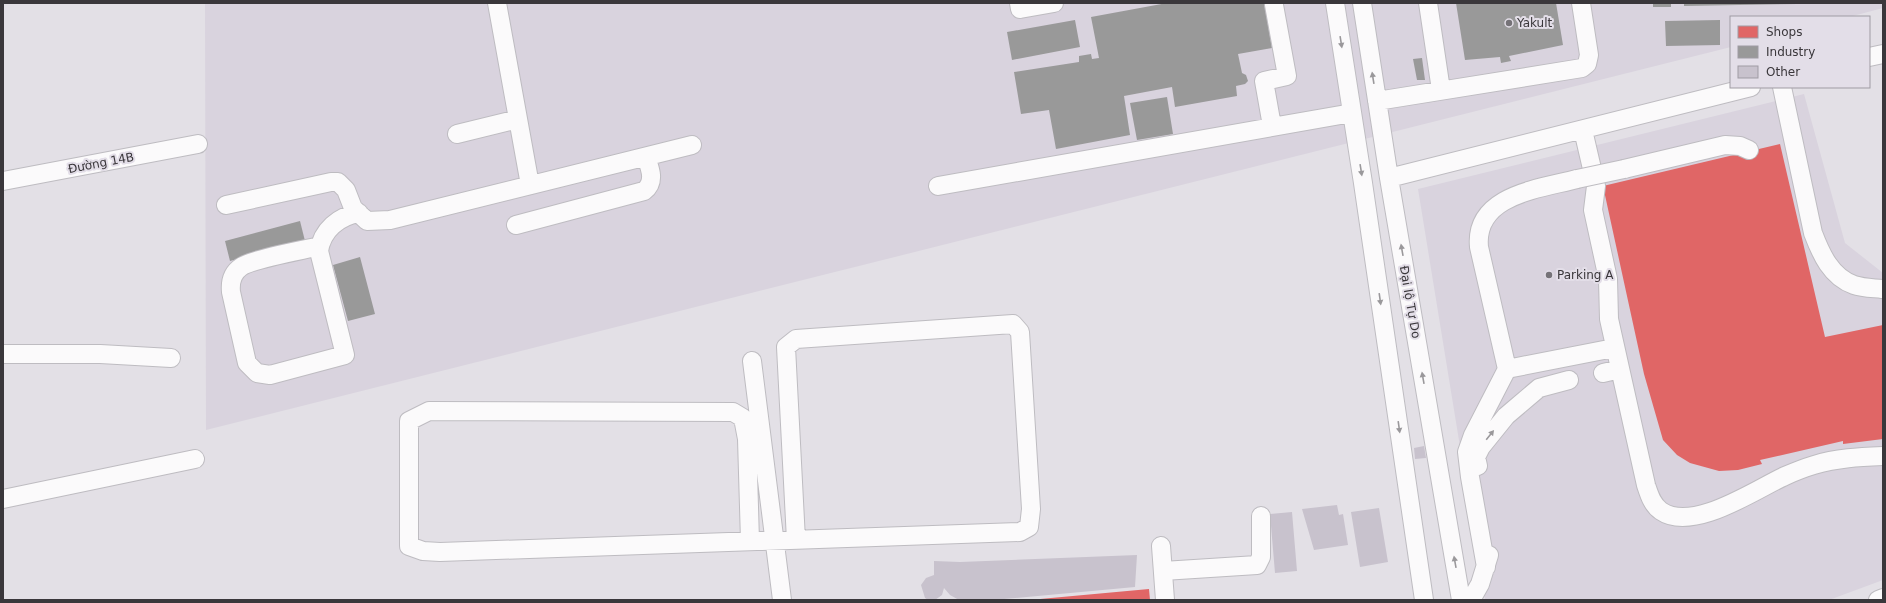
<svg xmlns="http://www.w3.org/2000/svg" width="1886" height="603" font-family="'DejaVu Sans',sans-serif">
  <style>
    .built { fill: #d9d3de }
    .shops { fill: #e06666 }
    .industry { fill: #999 }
    .building { fill: #c8c2cd }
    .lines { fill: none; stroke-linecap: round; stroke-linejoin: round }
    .minor-casing { stroke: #bebcc1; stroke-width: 20 }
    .minor { stroke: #fbfafb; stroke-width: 18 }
    .minor-bridge-casing { stroke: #bebcc1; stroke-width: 20; stroke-linecap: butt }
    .minor-bridge { stroke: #fbfafb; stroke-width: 18 }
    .oneway { fill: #9a989b }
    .poi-dot { fill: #757277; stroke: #e3dee8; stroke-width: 1.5 }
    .labels { text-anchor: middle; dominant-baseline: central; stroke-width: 4; stroke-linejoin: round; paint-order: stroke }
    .poi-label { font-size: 12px; fill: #3a373b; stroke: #e3dee8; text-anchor: start }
    .street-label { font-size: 12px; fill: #3a373b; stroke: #e3dee8 }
  </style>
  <rect width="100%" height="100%" fill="#e3e0e6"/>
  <path class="built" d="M205 3H1883V8L1849 17H1731V47L206 430Z
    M1804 94 1845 243 1883 273V580L1829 600H1485L1418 189Z"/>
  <path class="shops" d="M1780 144 1825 337 1883 325V439L1843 444V441L1760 460 1762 464 1738 470 1719 471 1690 463 1677 455 1663 440 1644 374 1603 186Z
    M1149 589 1150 600H1040V599Z"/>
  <path class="industry" d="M1167 3H1264L1272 48 1238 54 1242 73 1246 75 1248 81 1245 84 1236 86 1237 96 1175 107 1172 87 1124 96 1130 135 1056 149 1049 110 1021 114 1014 72 1079 62V56L1091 54 1092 59 1099 58 1091 17Z
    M1456 3H1556L1563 45 1509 56 1511 61 1501 63 1500 57 1465 60Z
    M1653 3H1671V7H1653Z
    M1684 3H1797V4L1684 6Z
    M1075 20 1080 47 1012 60 1007 32Z
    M1720 20V45L1666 46 1665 21Z
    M1422 58 1425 80H1417L1413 59Z
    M1167 97 1173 134 1137 140 1130 103Z
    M300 221 305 241 230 261 225 241Z
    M360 257 375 314 348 321 333 265Z"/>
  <path class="building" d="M1424 446 1426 458 1415 459 1414 448Z
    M1337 505 1339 515 1343 514 1348 545 1314 550 1302 509Z
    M1379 508 1388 562 1360 567 1351 512Z
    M1292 512 1297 571 1275 573 1270 514Z
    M1137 555 1135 587 993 600H959L950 595 944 588 942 595 935 600H928L925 598 921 585 926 578 934 575V561L960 562Z"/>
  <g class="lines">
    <g class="minor-casing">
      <path id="minor" d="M497 3 530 185
        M1019 3 1020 9 1054 3
        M1335 3 1363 183 1424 600
        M1362 3 1389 178 1461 600
        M1428 3 1441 90
        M1869 57 1883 54
        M1782 87 1813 233C1821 254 1831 277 1854 285 1863 288 1873 288 1882 289
        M1377 101 1582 68 1587 64 1589 55 1581 3
        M1272 126 1264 81 1287 76 1274 5
        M1583 130 1596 186 1593 210 1608 279 1609 319 1646 485C1649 494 1652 505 1661 511 1693 533 1756 489 1785 476 1794 472 1804 468 1814 465 1837 458 1859 457 1883 456
        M457 134 518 119
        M1624 169 1725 145 1740 146 1749 150
        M1389 178 1751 87
        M3 181 198 144
        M938 186 1352 113
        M226 205 331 182H338L346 190 353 208 367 221 390 220 692 145
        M516 225 644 191C656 182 650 168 646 157
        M320 246C304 250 252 259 241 267 232 273 230 282 231 292L247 363 257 373 270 375 345 355 319 251C322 230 339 216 359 213
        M3 354H100L171 358
        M752 361 782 600
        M1507 369 1614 348
        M1603 373 1620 369
        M1478 466 1476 457 1481 447 1506 416 1539 388 1569 380
        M3 499 195 459
        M750 541 747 439 743 418 733 412 429 411 409 421V546L423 551 440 552 1020 532 1029 527 1031 509 1020 332 1013 324 796 339 786 347 796 540
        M1161 546 1165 600
        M1486 567 1470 477 1467 452 1473 435 1507 369 1479 247C1474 195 1539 189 1577 179
        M1163 571 1257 565 1261 557V516
        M1471 600 1480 584 1489 555
        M1878 600 1883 598"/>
    </g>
    <use href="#minor" class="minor"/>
    <g class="minor-bridge-casing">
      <path id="minor-bridge" d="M1577 179 1624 169"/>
    </g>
    <use href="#minor-bridge" class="minor-bridge"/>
  </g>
  <defs><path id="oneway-solid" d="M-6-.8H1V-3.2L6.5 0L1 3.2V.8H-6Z"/></defs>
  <g class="oneway">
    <use href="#oneway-solid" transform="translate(1341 42) rotate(81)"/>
    <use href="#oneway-solid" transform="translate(1373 78) rotate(-99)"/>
    <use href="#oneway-solid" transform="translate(1361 170) rotate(81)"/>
    <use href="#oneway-solid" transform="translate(1402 250) rotate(-100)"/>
    <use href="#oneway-solid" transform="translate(1380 299) rotate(82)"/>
    <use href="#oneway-solid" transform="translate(1423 378) rotate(-100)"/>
    <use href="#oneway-solid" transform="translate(1399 427) rotate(82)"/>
    <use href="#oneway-solid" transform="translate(1490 435) rotate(-51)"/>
    <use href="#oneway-solid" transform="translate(1455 562) rotate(-100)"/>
  </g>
  <g class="poi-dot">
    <circle cx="1509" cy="23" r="4"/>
    <circle cx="1549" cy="275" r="4"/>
  </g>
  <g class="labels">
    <g class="poi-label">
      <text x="1517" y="23">Yakult</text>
      <text x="1557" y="275">Parking A</text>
    </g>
    <g class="street-label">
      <text transform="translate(101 163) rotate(-11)">Đường 14B</text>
      <text transform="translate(1410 302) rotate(80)">Đại lộ Tự Do</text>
    </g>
  </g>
  <rect width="1886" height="603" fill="none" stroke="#3a373b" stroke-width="8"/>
  <rect x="1730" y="16" width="140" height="72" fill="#e3dee8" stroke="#9f9ba3"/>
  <rect x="1738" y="26" width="20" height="12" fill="#e06666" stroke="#9f9ba3"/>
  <text x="1766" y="36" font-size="12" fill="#3a373b">Shops</text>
  <rect x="1738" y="46" width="20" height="12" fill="#999999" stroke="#9f9ba3"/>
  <text x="1766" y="56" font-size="12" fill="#3a373b">Industry</text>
  <rect x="1738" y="66" width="20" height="12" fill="#c8c2cd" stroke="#9f9ba3"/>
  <text x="1766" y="76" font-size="12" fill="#3a373b">Other</text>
</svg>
